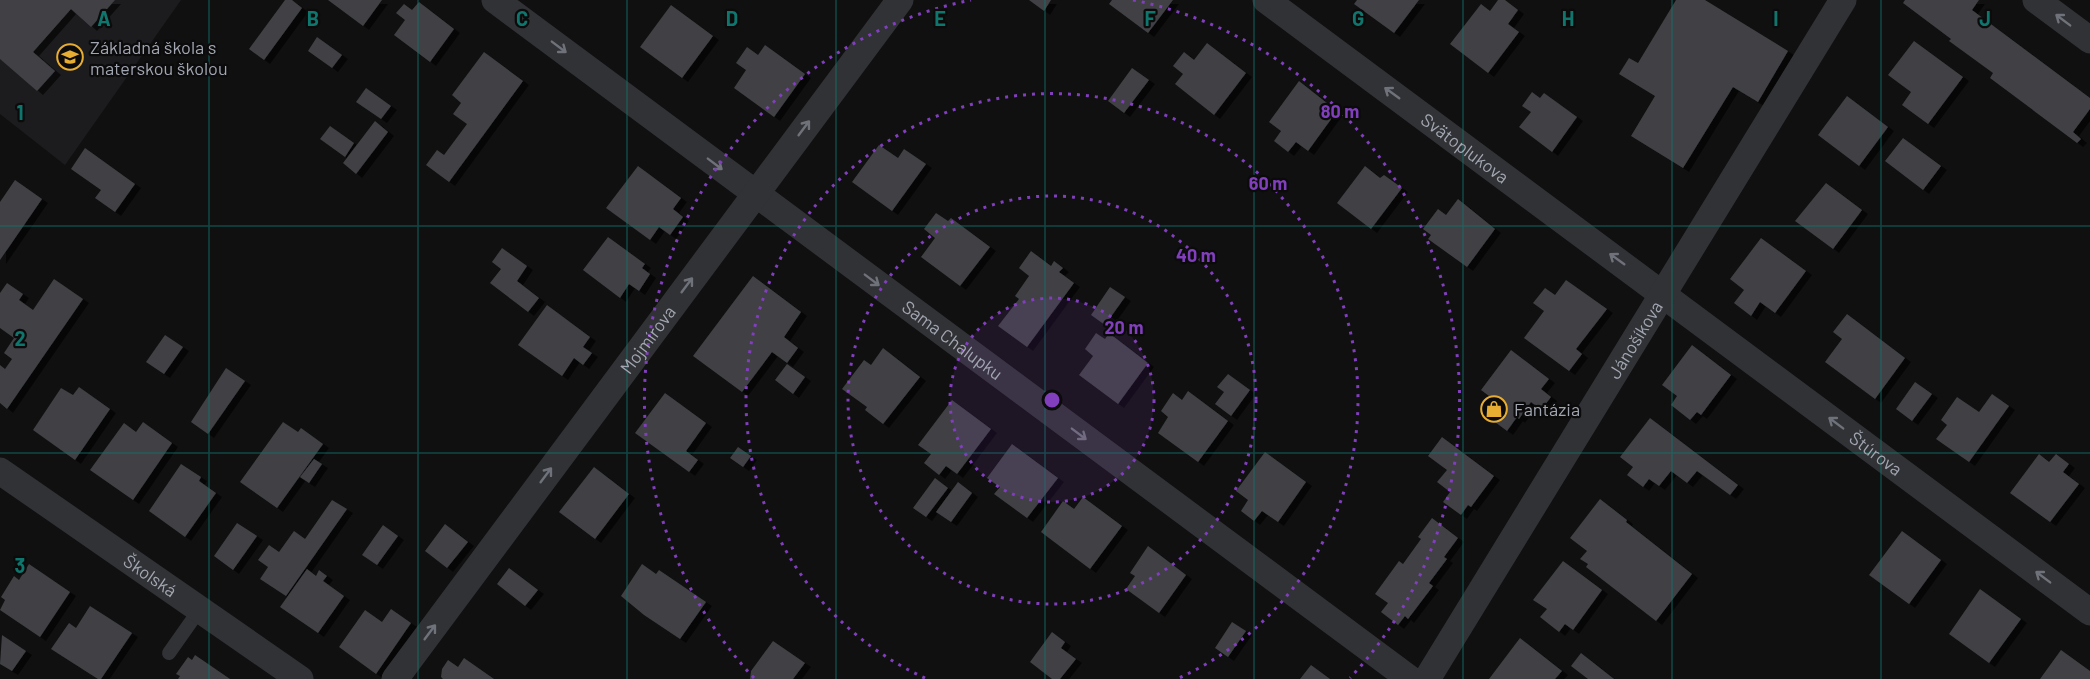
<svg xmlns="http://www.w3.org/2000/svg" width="2090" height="679" font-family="Barlow,sans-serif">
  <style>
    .built { fill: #1c1c1e }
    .building { fill: #3f4044; filter: url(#shadow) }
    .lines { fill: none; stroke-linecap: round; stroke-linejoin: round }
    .lane { stroke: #313236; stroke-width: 14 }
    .street { stroke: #313236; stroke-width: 27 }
    .oneway { stroke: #6f727a }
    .grid { fill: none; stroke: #0f766e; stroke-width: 1.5; stroke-opacity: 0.55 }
    .ring { fill: none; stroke: #813ebd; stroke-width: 3; stroke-dasharray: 3 6 }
    .labels { text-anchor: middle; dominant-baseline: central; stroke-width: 4.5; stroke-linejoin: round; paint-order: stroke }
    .poi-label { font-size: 18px; fill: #a2a6b1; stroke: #0b0b0c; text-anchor: start }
    .street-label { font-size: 18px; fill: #a2a6b1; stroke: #0b0b0c }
    .grid-label { font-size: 20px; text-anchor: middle; font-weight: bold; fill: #0f766e; stroke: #0b0b0c; stroke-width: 4.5; stroke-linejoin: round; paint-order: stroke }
    .centre { fill: #813ebd; stroke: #0b0b0c; stroke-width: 3 }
    .ring-label { font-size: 18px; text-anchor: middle; font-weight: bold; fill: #813ebd; stroke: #0b0b0c; stroke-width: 4.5; stroke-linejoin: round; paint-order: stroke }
  </style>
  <defs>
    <filter id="shadow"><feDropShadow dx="6" dy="4" stdDeviation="0" flood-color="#0009"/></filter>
  </defs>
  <rect width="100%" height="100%" fill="#101011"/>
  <path class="built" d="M0 0H181L65 165 0 114Z"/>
  <path class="building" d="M0 0H115L91 27 71 9 33 52 55 71 37 91 0 59Z
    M285 0H292L302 8 264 60 249 49Z
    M328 0H382L363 26Z
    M1029 0H1051L1044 11Z
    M1112 0H1173L1148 33 1109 4Z
    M1357 0H1419L1394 33 1354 4Z
    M1498 0H1505L1518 10 1508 24 1519 32 1488 73 1450 44 1481 4 1490 11Z
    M1676 0H1705L1788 51 1758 102 1733 87 1683 168 1631 136 1655 96 1619 74 1629 58 1638 63Z
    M1905 0H1979L1972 10 2090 98V109L2073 132 2081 139 2077 143 1990 78 1993 73 1949 41 1951 39 1903 3Z
    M419 2 454 29 430 62 394 35 405 20 396 13 404 4 412 10Z
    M671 5 713 36 682 78 640 47Z
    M317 37 342 55 332 68 308 51Z
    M1914 41 1963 77 1928 124 1902 105 1911 92 1888 75Z
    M1207 43 1246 73 1214 115 1175 84 1183 74 1173 66 1184 52 1194 60Z
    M765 45 805 74 774 117 734 88 746 70 736 63 747 47 758 55Z
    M484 52 523 81 449 182 426 165 437 150 444 155 467 124 453 114 461 103 452 95Z
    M1132 68 1149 80 1124 113 1108 101Z
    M1299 81 1337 111 1308 151 1296 142 1288 152 1274 141 1281 131 1269 122Z
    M366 88 391 106 381 119 356 102Z
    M1532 92 1540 98 1544 93 1577 117 1552 152 1519 127 1531 112 1522 106Z
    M1847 96 1888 127 1859 166 1818 135Z
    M375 121 388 132 356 174 343 163Z
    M330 126 354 143 345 157 320 139Z
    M1903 138 1941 166 1923 190 1885 161Z
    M879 145 898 158 904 149 926 164 892 211 852 182Z
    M85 148 135 184 115 212 95 198 101 190 71 169Z
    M638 166 681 198 673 209 683 217 670 235 659 227 650 240 606 208Z
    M1365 166 1380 178 1384 175 1402 188 1371 229 1337 203Z
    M15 180 42 199 0 260V202Z
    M1826 183 1862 210 1833 249 1795 221Z
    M1458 199 1495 229 1467 267 1428 239 1431 235 1423 229 1438 209 1446 215Z
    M936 213 948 221 951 218 990 247 960 286 921 257 935 238 924 229Z
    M608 237 645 264 642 268 650 274 639 291 629 284 620 298 583 270Z
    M1761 238 1806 271 1775 313 1760 302 1751 316 1734 303 1744 290 1730 279Z
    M502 248 527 266 517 281 539 298 528 312 490 283 501 269 492 262Z
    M1031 251 1051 266 1054 261 1063 268 1059 272 1074 283 1027 347 998 326 1019 299 1015 296 1029 276 1019 268Z
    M753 276 801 312 784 337 798 348 787 363 772 352 742 392 693 356Z
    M54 279 83 299 7 409 0 403V365L5 369 12 359 4 353 14 338 0 328V293L7 283 23 294 19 300 33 310Z
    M1566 280 1607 309 1576 349 1582 354 1569 371 1524 338 1544 311 1533 303 1545 288 1555 295Z
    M1110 287 1125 297 1105 325 1091 315Z
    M547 305 590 337 583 347 592 353 583 365 574 358 562 376 518 345Z
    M1847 314 1905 358 1875 399 1825 362 1842 339 1833 332Z
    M1096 333 1105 339 1109 333 1148 363 1118 404 1079 375 1093 356 1085 349Z
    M165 335 183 347 164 374 146 362Z
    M1692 345 1731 375 1701 415 1697 412 1690 420 1671 405 1677 396 1662 385Z
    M883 348 920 377 883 424 865 410 867 407 842 389 864 360 871 365Z
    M1511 350 1549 379 1541 389 1551 397 1541 410 1531 402 1519 419 1517 417 1507 431 1483 413 1493 399 1481 390Z
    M787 364 805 377 793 394 775 380Z
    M226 368 245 381 208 434 191 422Z
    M1228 374 1250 390 1231 416 1215 404 1224 392 1217 387Z
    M1915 382 1932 394 1912 421 1896 409Z
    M79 387 110 409 75 460 33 430 61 388 73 395Z
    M1188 391 1228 421 1198 462 1158 433 1168 417 1161 411 1173 393 1182 400Z
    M665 393 706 423 686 451 698 460 689 472 635 433Z
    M1992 394 2009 406 1969 462 1936 439 1947 425 1941 420 1957 397 1979 412Z
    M952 400 991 429 957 474 946 466 939 475 924 463 931 454 918 445Z
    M1650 418 1738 485 1730 495 1697 471 1687 483 1671 471 1659 486 1649 479 1643 487 1627 475 1633 467 1620 457Z
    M143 422 172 443 133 500 90 470 124 423 136 432Z
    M283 422 298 432 301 428 323 444 277 508 240 482Z
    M1442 437 1494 476 1471 507 1468 505 1461 515 1443 502 1450 492 1437 482 1447 470 1428 456Z
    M1012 444 1058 478 1027 518 994 494 1000 487 987 478Z
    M738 447 751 456 743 467 730 458Z
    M1265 452 1306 482 1278 522 1262 511 1254 521 1241 511 1248 500 1236 491Z
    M2039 454 2049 462 2056 454 2069 464 2063 472 2079 484 2050 522 2010 493Z
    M314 459 322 464 309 483 300 477Z
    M181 464 201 477 199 481 216 493 185 537 149 511Z
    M594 467 629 494 595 539 559 512Z
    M935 478 948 488 926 517 913 508Z
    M958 482 972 493 951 522 936 512Z
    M1083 497 1122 526 1090 569 1041 532 1063 501 1074 509Z
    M1600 499 1627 520 1626 522 1692 574 1656 621 1586 567 1588 564 1580 559 1587 551 1570 538Z
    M332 500 347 509 286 596 260 579 268 567 258 560 269 545 279 552 294 531 305 539Z
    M1432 518 1458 538 1444 557 1447 559 1429 583 1433 586 1408 619 1405 616 1398 625 1381 612 1388 603 1375 594 1399 561 1403 564 1421 539 1418 537Z
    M237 523 257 536 233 570 214 556Z
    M445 524 468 542 447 568 425 551Z
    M383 525 398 536 377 565 362 555Z
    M1902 531 1941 560 1909 604 1869 575Z
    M1148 546 1186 575 1159 613 1126 589 1135 576 1130 573Z
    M1563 561 1602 590 1573 630 1565 624 1559 632 1540 617 1547 609 1533 600Z
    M29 564 70 592 40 637 0 610 5 600 1 597 14 576 19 580Z
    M642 564 656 574 659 570 706 602 680 639 644 615 621 596Z
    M509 568 538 590 525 606 497 584Z
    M307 569 316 576 319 570 327 576 323 581 344 596 318 633 280 607Z
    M1980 589 2021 619 1989 663 1949 634Z
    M90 606 132 633 101 679H98L51 649 69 623 76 628Z
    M391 609 411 623 376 674 339 647 365 610 382 622Z
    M1232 622 1246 631 1228 657 1215 648Z
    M1052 632 1065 642 1061 648 1076 659 1060 679H1052L1030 662Z
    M2 635 26 651 12 671 0 664Z
    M1520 638 1562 671 1555 679H1489Z
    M773 641 805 663 793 679H750L751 671Z
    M2061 650 2090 671V679H2040Z
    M1581 653 1614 679H1588L1571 666Z
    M195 655 230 679H178L180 676 176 674 188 657 192 660Z
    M464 658 494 679H443L441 677 442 669 448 660 458 667Z
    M1311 665 1330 679H1300Z"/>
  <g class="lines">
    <path class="lane" d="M169 653 200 609"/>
    <g class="street">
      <path id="s1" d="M495 0 1410 679"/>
      <path id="s2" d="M1266 0 2090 612"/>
      <path d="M2036 0 2090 40"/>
      <path id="s3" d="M0 471 300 679"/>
      <path id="s4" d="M395 679 900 0"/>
      <path id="s5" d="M1427 679 1843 0"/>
    </g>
  </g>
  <defs><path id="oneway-shaft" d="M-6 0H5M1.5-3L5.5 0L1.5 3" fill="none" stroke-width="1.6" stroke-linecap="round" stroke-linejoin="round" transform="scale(1.5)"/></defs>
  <g class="oneway">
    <use href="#oneway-shaft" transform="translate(2063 20) rotate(-143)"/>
    <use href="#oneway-shaft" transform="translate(559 47) rotate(37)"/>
    <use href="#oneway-shaft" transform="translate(1392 93) rotate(-144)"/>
    <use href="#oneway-shaft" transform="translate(804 128) rotate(-53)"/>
    <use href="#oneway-shaft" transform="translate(715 164) rotate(37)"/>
    <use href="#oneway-shaft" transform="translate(1617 259) rotate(-144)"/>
    <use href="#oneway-shaft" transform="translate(872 280) rotate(37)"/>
    <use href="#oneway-shaft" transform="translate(687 285) rotate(-53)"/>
    <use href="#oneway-shaft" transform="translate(1836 423) rotate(-143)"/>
    <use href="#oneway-shaft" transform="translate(1079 434) rotate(37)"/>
    <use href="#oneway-shaft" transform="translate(546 475) rotate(-53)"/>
    <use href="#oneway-shaft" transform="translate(2043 577) rotate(-143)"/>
    <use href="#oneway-shaft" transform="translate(430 632) rotate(-53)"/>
  </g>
  <path class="grid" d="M209 0V679M418 0V679M627 0V679M836 0V679M1045 0V679M1254 0V679M1463 0V679M1672 0V679M1881 0V679M0 226H2090M0 453H2090"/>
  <circle cx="1052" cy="400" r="102" fill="#813ebd" fill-opacity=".12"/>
  <g class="ring">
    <circle cx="1052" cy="400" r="102"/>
    <circle cx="1052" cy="400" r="204"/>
    <path d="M925 678A306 306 0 1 1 1179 678"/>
    <path d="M754 678A408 408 0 0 1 971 0M1133 0A408 408 0 0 1 1350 678"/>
  </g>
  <defs>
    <g id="school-ring" transform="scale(1.35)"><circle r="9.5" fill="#0b0b0c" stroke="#e7ac32" stroke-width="1.5"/><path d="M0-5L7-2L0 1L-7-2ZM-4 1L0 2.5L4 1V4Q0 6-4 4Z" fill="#e7ac32"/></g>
    <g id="shop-ring" transform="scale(1.35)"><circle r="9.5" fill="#0b0b0c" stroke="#e7ac32" stroke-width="1.5"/><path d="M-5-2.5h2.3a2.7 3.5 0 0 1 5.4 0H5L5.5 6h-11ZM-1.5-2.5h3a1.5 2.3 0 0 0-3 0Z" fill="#e7ac32"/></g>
  </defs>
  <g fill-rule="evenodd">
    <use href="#school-ring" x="70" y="57"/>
    <use href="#shop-ring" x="1494" y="409"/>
  </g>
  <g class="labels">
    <g class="poi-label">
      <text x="90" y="47">Základná škola s<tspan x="90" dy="21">materskou školou</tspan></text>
      <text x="1514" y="409">Fantázia</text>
    </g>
    <g class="street-label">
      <text stroke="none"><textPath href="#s2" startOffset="248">Svätoplukova</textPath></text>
      <text stroke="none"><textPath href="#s4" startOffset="423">Mojmírova</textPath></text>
      <text stroke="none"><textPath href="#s1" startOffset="570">Sama Chalupku</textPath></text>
      <text stroke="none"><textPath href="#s5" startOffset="398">Jánošíkova</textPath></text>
      <text stroke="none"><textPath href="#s2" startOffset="760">Štúrova</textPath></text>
      <text stroke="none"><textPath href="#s3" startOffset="183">Školská</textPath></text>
    </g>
  </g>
  <g class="grid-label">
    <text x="104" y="26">A</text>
    <text x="313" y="26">B</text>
    <text x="522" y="26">C</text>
    <text x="732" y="26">D</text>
    <text x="940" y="26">E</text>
    <text x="1150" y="26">F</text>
    <text x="1358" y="26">G</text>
    <text x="1568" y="26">H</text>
    <text x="1776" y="26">I</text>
    <text x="1985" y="26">J</text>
    <text x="20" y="120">1</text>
    <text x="20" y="346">2</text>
    <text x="20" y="573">3</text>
  </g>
  <circle cx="1052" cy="400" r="9" class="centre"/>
  <g class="ring-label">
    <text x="1340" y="118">80 m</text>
    <text x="1268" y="190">60 m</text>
    <text x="1196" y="262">40 m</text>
    <text x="1124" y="334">20 m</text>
  </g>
</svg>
